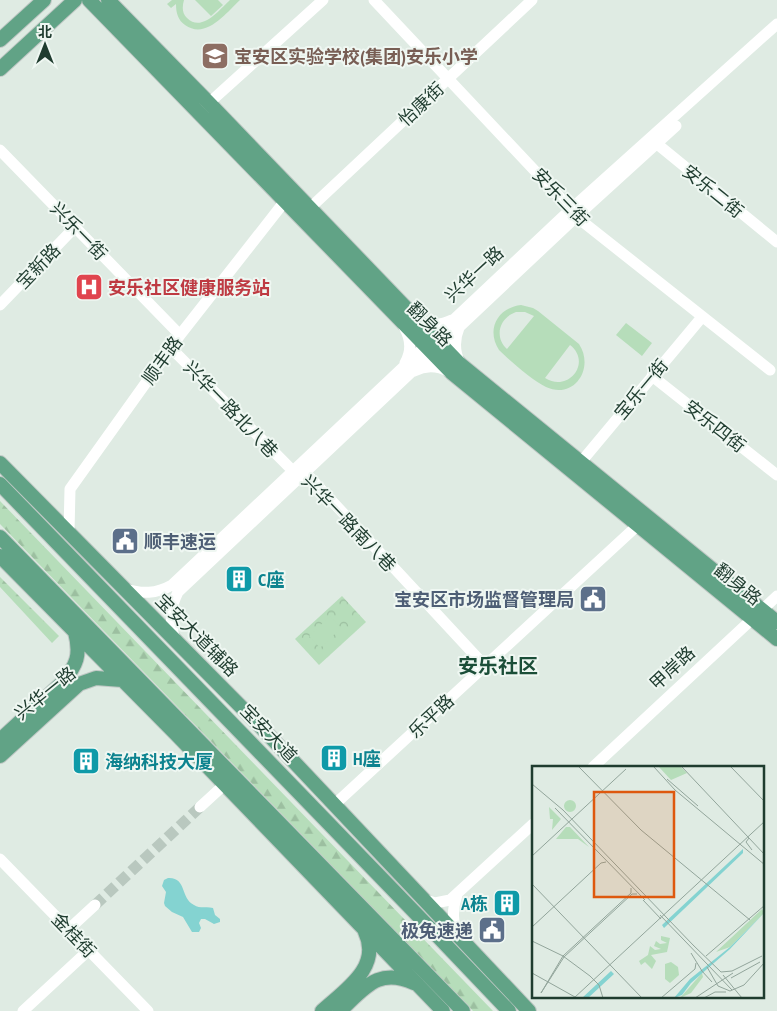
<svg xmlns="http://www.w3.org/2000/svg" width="777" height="1011" font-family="'PT Sans Narrow','Noto Sans SC',sans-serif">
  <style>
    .forest { fill: url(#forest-firs) }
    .park { fill: url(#park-crowns) }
    .pitch { fill: #b6ddba; fill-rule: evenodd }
    .water { fill: #84d3d1 }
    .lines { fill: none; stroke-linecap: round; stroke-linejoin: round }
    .minor-tunnel { stroke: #b9c8bf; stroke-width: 11; stroke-dasharray: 11 5.5; stroke-linecap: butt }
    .major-casing { stroke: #c0c8c5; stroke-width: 16 }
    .minor { stroke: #fff; stroke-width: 11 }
    .major { stroke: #61a386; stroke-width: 14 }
    .labels { text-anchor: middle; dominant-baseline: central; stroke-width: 4; stroke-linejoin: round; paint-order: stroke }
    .education-label { font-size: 18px; font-weight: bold; fill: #785e54; stroke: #eff7f2; text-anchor: start }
    .street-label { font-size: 18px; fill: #1f3c2f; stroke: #eff7f2 }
    .health-label { font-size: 18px; font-weight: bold; fill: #be3a42; stroke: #eff7f2; text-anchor: start }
    .service-label { font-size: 18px; font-weight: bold; fill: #4e5e75; stroke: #eff7f2; text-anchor: end }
    .culture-label { font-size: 18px; font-weight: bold; fill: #0d838f; stroke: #eff7f2; text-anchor: start }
    .quarter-label { font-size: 20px; font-weight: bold; fill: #1b4e38; stroke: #eff7f2 }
    .inset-road { fill: none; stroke: #92a59b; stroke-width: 1 }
    .view { fill: #de580e; fill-opacity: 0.15; stroke: #de580e; stroke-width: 2.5 }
    .inset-edge { fill: none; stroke: #1f3c2f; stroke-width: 2.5 }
  </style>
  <defs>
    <pattern id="forest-firs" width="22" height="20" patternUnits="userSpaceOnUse" patternTransform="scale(1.25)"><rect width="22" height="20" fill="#b6ddba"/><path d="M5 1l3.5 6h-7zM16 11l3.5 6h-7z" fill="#9cbfa0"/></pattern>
    <pattern id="park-crowns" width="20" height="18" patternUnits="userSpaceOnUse" patternTransform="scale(1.25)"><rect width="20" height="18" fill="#b6ddba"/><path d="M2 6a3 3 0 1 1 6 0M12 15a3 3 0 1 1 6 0" fill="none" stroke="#9cbfa0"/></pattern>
  </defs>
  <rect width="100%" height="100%" fill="#dfebe3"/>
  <path class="forest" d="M0 501 493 1011H473L0 524Z
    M0 577 59 636 52 643 0 587Z"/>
  <path class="park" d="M342 596 366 622 319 665 295 639Z"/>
  <path class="pitch" d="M172 0H184C182 7 182 13 187 18 202 33 220 9 230 0H240C226 13 206 40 185 25 178 20 176 13 176 4L171 8 167 4Z
    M195 0H218L223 5 211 16Z
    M521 305 533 308 538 311 579 344C595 368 574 400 546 387 533 381 510 361 499 350 486 330 497 308 521 305ZM516 312H525L534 316 507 349C494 337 499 318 516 312ZM570 345C592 362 569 393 545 378Z
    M626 323 652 343 642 356 616 335Z
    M330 616 341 628 320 648 309 636Z"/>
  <path class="water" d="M168 878C187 877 180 898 194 905 200 909 207 906 213 908L215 915 220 919V922L214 924 205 919H201L199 923 201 928 199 932H192L183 917 172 912 165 906 164 903 166 892 162 886 164 880Z"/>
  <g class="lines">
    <path class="minor-tunnel" d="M95 905 200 807"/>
    <g class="major-casing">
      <path id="major" d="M89 0 452 373 777 639
        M108 0 209 103 460 364 777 622
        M0 40 44 0
        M0 69 75 0
        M0 463 261 727 529 1011
        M0 484 426 924 509 1011
        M0 537 463 1011
        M0 556 176 734 443 1011
        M0 740 62 683C77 665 81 655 75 632
        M0 756 79 684 96 678 122 680
        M322 1011C345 990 382 967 365 932
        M340 1011C365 988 378 967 414 983"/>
    </g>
    <path class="minor" d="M374 0 583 222 770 370
      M209 103 323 0
      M651 139 777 242
      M0 150 180 335
      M310 208 532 0
      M0 305 75 227
      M417 318C428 326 440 326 452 320
      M404 327C411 339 412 351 405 363
      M459 328C454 340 454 351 460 363
      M170 347 293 471 305 472 485 666
      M414 371C426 365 437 365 449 372
      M652 376 777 475
      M581 462 702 317
      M69 532 70 489 180 335 285 201
      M125 589C142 594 156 594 172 585L571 209 777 24
      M175 639C169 622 170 608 178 592L577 216 676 126
      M593 767 777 596
      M334 805 638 525
      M200 807 224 785
      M0 859 148 1011
      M423 899 435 903 450 900 533 824
      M69 929 95 905
      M457 935C452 921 452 909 457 895
      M23 1011 89 950"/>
    <use href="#major" class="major"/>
  </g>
  <defs>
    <g id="school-square" transform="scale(1.4375)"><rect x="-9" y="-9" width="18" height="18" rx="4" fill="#8d6e63" stroke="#eff7f2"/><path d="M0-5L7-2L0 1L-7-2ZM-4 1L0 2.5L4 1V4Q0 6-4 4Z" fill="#fff"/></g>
    <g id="hospital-square" transform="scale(1.4375)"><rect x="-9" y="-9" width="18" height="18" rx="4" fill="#e0444e" stroke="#eff7f2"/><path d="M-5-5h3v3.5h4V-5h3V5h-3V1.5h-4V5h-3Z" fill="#fff"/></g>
    <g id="civic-square" transform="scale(1.4375)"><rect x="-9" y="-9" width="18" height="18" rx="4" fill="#5c6f8a" stroke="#eff7f2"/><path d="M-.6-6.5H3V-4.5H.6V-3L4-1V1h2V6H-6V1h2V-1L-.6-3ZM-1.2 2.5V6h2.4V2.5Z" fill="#fff"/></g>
    <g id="building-square" transform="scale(1.4375)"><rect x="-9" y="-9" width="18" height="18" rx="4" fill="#0f9aa8" stroke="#eff7f2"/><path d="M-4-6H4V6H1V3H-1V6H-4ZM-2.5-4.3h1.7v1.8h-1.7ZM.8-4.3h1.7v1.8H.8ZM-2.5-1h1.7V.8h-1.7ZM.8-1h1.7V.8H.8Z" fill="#fff"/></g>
  </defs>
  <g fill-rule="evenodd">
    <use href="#school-square" x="215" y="56"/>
    <use href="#hospital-square" x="89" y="287"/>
    <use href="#civic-square" x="125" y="541"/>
    <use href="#building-square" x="239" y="579"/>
    <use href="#civic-square" x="593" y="599"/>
    <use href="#building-square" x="334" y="758"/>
    <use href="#building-square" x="86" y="761"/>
    <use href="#building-square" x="507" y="903"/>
    <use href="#civic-square" x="492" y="930"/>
  </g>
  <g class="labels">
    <g class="education-label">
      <text x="234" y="56">宝安区实验学校(集团)安乐小学</text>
    </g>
    <g class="street-label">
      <text transform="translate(421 104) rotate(-43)">怡康街</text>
      <text transform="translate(713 191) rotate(39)">安乐二街</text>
      <text transform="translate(561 197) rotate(46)">安乐三街</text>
      <text transform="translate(79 231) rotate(46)">兴乐一街</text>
      <text transform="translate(38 266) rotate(-46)">宝新路</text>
      <text transform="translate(474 274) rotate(-43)">兴华一路</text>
      <text transform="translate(430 324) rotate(45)">翻身路</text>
      <text transform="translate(162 360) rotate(-54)">顺丰路</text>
      <text transform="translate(641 389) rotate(-50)">宝乐一街</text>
      <text transform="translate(231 409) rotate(46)">兴华一路北八巷</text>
      <text transform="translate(715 426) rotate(38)">安乐四街</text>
      <text transform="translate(349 523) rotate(46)">兴华一路南八巷</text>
      <text transform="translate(738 584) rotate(39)">翻身路</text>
      <text transform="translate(197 635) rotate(45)">宝安大道辅路</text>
      <text transform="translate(672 668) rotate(-43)">甲岸路</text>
      <text transform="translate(45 693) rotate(-39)">兴华一路</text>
      <text transform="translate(431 716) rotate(-43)">乐平路</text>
      <text transform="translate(269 733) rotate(46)">宝安大道</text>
      <text transform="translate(74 935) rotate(46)">金桂街</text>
    </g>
    <g class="health-label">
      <text x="108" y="287">安乐社区健康服务站</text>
    </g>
    <g class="service-label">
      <text x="144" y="541" text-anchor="start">顺丰速运</text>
      <text x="574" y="599">宝安区市场监督管理局</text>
      <text x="473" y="930">极兔速递</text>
    </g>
    <g class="culture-label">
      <text x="258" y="579">C座</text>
      <text x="353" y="758">H座</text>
      <text x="105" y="761">海纳科技大厦</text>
      <text x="488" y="903" text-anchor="end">A栋</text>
    </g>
    <g class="quarter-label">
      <text x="498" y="666">安乐社区</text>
    </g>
  </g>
  <g transform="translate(532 766)">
    <rect width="232" height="232" fill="#dfebe3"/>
    <path d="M170 207 171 211 159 227 148 232Z" fill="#b6ddba"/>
    <path d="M127 1H149L155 7 139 14ZM32 40a6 6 0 1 1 12 0a6 6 0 1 1-12 0ZM17 41 29 53 20 64 21 53H18ZM34 61H38L57 81 46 73H24ZM230 143 232 147 198 181 184 186Z" fill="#b6ddba"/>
    <path d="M129 170 138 172 135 186 119 189 124 195 120 203 113 196 109 199 107 195 116 189 118 180 123 184 129 183 122 180 124 175 128 178 135 177 129 174Z" fill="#b6ddba"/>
    <path d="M139 196 146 201 147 209 138 217 133 213V198Z" fill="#b6ddba"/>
    <path d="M211 83V87L132 162 130 159ZM232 147 198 183 159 217 150 229 142 232 158 213 198 181ZM79 205 82 208 56 232H50Z" fill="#84d3d1"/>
    <path class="inset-road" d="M47 1 109 64 218 154M122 1 143 24 233 99M150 1 233 89M199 1 233 36M135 13 166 40M0 18 31 44 162 180M23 42 113 134M217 72 214 76 220 84M0 90 94 3M0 118 110 232M99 122V127L31 190 9 227 32 191 100 128H105M111 134 129 153M128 149 200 224M0 161 69 97 74 96M0 175 31 190 58 210 67 219 71 232M161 179 189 206 200 205 230 190M159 187 170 205M174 190 233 139M175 201 186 220 198 225 212 219 233 196M169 204 180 216M0 207 43 231M191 209 210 232M199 212 228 196M42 232 233 55M129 232 163 203 164 197M163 232 201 207M172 232 183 226H194"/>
    <path class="view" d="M62 26H142V131H62Z"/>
    <rect width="232" height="232" class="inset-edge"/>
  </g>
  <g transform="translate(45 45)" stroke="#eff7f2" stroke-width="4" paint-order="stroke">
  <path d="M0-4L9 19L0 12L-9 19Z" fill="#1f3c2f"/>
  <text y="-8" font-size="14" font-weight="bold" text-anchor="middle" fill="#1f3c2f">北</text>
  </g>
</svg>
